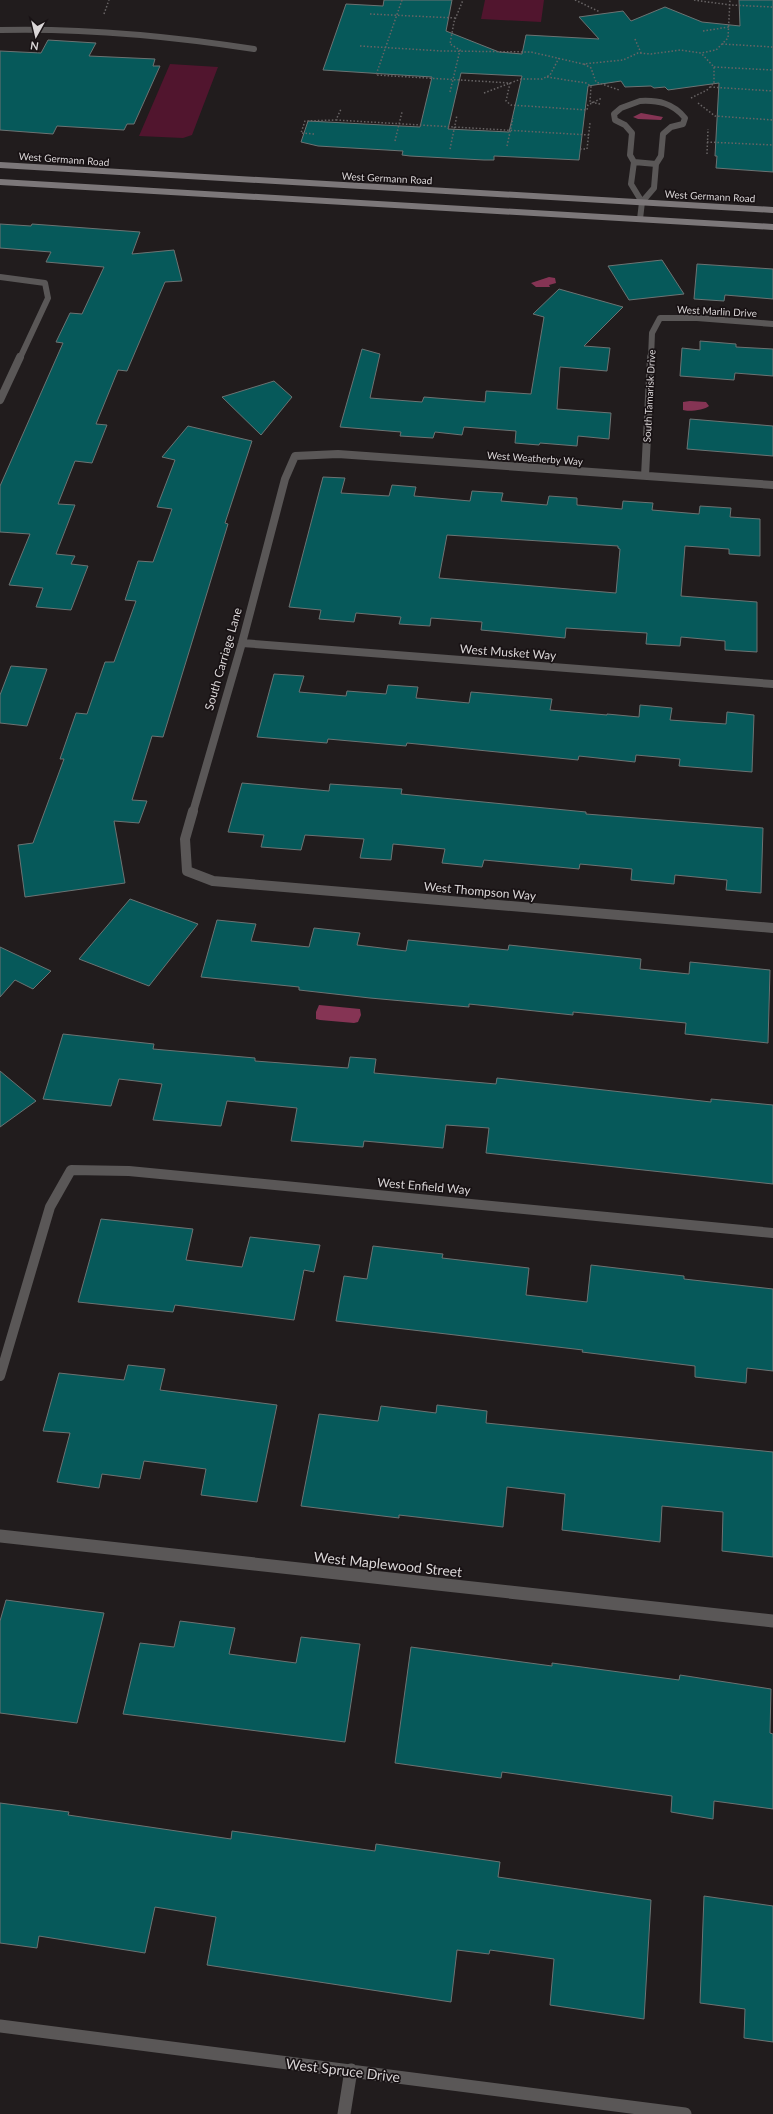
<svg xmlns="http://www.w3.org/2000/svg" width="773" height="2114" font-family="Lato,sans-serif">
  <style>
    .green { fill: #51152e }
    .water { fill: #853454 }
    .building { fill: #06595a; stroke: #6c7373; fill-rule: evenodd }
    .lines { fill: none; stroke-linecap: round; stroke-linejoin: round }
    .path { stroke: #686465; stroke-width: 1.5; stroke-dasharray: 1.5 2; stroke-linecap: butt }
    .lane { stroke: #5a5757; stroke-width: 6 }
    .street-far3 { stroke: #5a5757; stroke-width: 6 }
    .street-far2 { stroke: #5a5757; stroke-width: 8 }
    .street-far1 { stroke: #5a5757; stroke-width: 10 }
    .street { stroke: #5a5757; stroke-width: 13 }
    .secondary { stroke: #7c7779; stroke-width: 6 }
    .labels { text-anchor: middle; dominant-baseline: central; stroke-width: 3.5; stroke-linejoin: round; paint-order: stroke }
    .far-street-label { font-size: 10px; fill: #dad6d7; stroke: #181214 }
    .street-label { font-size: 12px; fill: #dad6d7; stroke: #181214 }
    .near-street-label { font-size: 14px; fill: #dad6d7; stroke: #181214 }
  </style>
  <rect width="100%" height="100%" fill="#211c1d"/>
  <path class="green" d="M485 0H544L541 22 481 19Z
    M170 64 218 67 192 135 183 138 139 136Z"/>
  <path class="water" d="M641 113 663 117 661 120 638 119 633 117Z
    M549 277 555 278 556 283 549 285 550 287H536L531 283Z
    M690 401 706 402 709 406C705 410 688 412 683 410V402Z
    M319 1005 360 1009 361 1015 358 1022 354 1023 320 1020 316 1019V1012Z"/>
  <path class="building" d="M384 0H452L446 31 499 52 522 54 526 35 599 39 579 17 623 11 631 21 665 7 702 22 740 26 739 0H773V172L716 168 717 156H715L719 83 668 90 665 87 654 88 651 86 625 87 621 81 588 86 579 160 494 156V160H484L410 156 402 155 403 151 318 146 301 142 308 121 420 127 432 77 323 70 346 4 383 6ZM461 73 522 76 509 132 448 129Z
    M48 40 96 43 89 56 155 59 153 66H160L134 124H127L124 130 57 126 53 134 0 130V51L41 53Z
    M0 224 31 226 32 224 140 232 132 254 174 250 182 281 165 282 127 371 118 370 96 424 107 425 92 463 75 461 58 504 75 505 56 554 75 556 71 564 88 566 71 610 36 607 43 588 9 585 30 534 0 532V486L63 343 56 342 70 313 82 314 104 267 46 262 51 252 0 248Z
    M662 260 684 294 629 300 608 266Z
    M697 264 773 269V299L725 295 724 301 694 299Z
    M559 289 623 307 584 346 610 348 607 371 560 367 557 409 611 413 609 439 578 436 577 446 540 443 539 445 515 443 516 431 464 427 462 435 435 432 433 438 400 436 401 432 340 427 362 349 380 354 370 398 422 402 424 397 485 402 486 391 531 394 544 317 533 314Z
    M700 341 736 344V347L773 349V376L735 373 734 380 680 376 682 348 700 350Z
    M274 381 292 397 261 435 222 397Z
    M690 419 773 426V456L687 449Z
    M188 426 252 441 225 523 228 524 163 737 152 736 132 800 147 801 139 823 114 821 125 883 25 897 18 845 33 843 64 759H60L76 713 87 714 105 662H114L136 601 125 600 138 561 153 562 172 509 157 507 175 460 162 457Z
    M323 477 345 478 341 493 389 496 392 485 416 487 414 496 470 501 472 491 503 493 501 501 547 505 549 496 577 498V505L622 509 623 501 653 503 652 510 699 514 700 506 731 508 730 517 760 519V556L729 554V549L685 546 681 596 757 602V652L725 650V641L681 637 680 646 646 644 647 633 566 628 565 638 481 630 482 622 431 618 430 626 399 624 401 617 356 613 354 622 319 619 321 610 289 607ZM447 535 618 546V548L620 549 616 593 439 578Z
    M11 666 47 669 27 726 0 723V695Z
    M274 674 304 676 299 692 346 696 347 691 386 694 388 685 418 687 416 698 469 703 471 692 552 699 550 710 607 715V714L639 717 640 705 672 708 670 720 726 724 727 712 754 715 752 772 679 766 680 759 636 755 635 762 579 756 578 760 407 743 406 746 328 739 327 743 257 737Z
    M242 783 329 791 330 784 402 789 401 794 586 812V814L763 828 761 893 726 890 727 880 675 875 674 884 631 880 632 869 580 864 579 869 484 860 482 867 442 863 445 849 393 844 391 860 360 858 364 839 305 835 301 850 261 847 264 835 228 832Z
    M130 899 198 924 149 986 79 959Z
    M217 920 256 924 251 941 309 947 314 928 360 933 357 945 406 951 408 940 508 950 509 945 641 959 640 969 689 974 690 962 770 970 768 1043 685 1034 686 1023 573 1012V1015L469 1004V1007L370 998 299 990V987L201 977Z
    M0 947 51 971 33 989 15 980 0 997Z
    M63 1034 154 1044 153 1049 255 1058V1061L348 1068 350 1057 376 1059 374 1073 496 1084 497 1078 711 1102V1099L773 1105V1184L486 1153 489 1128 446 1125 443 1148 364 1141 363 1147 291 1141 297 1108 227 1101 221 1126 153 1120 162 1084 119 1079 111 1106 43 1099Z
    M0 1071 36 1101 0 1127Z
    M101 1219 193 1229 186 1260 242 1267 250 1237 320 1245 314 1272 304 1270 294 1320 175 1305 173 1312 78 1302Z
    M373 1246 443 1254 442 1258 529 1268 526 1295 587 1302 591 1265 684 1276V1279L773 1289V1371L747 1368 746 1383 695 1377V1366L582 1352 583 1350 336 1321 344 1276 367 1279Z
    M128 1365 165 1369 160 1390 277 1405 257 1502 201 1495 206 1469 144 1461 140 1479 102 1474 99 1488 57 1482 70 1433 43 1431 59 1373 124 1380Z
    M437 1405 487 1411 486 1423 773 1452V1557L722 1551 723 1512 662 1506 660 1542 562 1530 565 1494 507 1487 503 1527 399 1515V1518L301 1506 319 1414 378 1421 381 1406 436 1413Z
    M6 1600 104 1613 77 1723 0 1713V1621Z
    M180 1621 235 1628 229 1654 296 1663 301 1637 360 1644 345 1742 123 1714 140 1643 174 1647Z
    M411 1647 552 1666V1663L679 1680 680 1675 771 1689 770 1733 773 1734V1809L714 1801 713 1819 671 1812 672 1796 502 1772 501 1778 395 1763Z
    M0 1803 69 1812 68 1815 231 1839 232 1831 375 1851 376 1844 500 1862 498 1877 651 1900 644 2019 550 2005 554 1959 490 1950 489 1954 457 1950 451 2002 207 1965 216 1917 155 1907 145 1953 39 1936 37 1948 0 1943Z
    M704 1896 773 1906V2042L744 2038 745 2009 700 2003Z"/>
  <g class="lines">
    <path class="path" d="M402 0 376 75 510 83 506 101 511 105 587 110 588 105 602 98
      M575 0 600 12
      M694 0 730 5 773 7
      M104 14 109 0
      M370 14 455 18
      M703 31 729 27
      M635 39 641 53
      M722 44 773 47
      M360 46 442 51 531 52 583 64 623 60 638 53 651 54 680 50 701 53 716 50 728 38 730 0
      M584 64 591 68 596 82 619 90
      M714 67 773 70
      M547 77 586 83 591 86 590 102 600 104
      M710 87 773 91
      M450 92 460 50 450 44 454 22 463 0
      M484 93 521 79H542L550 75 559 58
      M691 98 707 90 714 83V67L701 53
      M698 103 715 116 773 120
      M336 120 589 135
      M314 134 301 133 305 121 336 120 341 109
      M395 141 402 112
      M707 142 773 145
      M507 146 513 118
      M450 149 457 115
      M580 149H587L590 123
      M707 154 708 129"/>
    <path class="lane" d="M0 30C86 28 170 36 254 49
      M640 101C658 100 673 103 685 118L683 124 671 127 663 134 661 156 656 164 654 188 642 202 631 184 634 162 630 155 632 133 625 125 615 120 614 114 621 108Z
      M634 162 656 164
      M640 219 642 202"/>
    <path class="street-far3" d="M0 277 45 283 48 298 20 358
      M651 358 652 333 660 318H697L773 324"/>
    <path class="street-far2" d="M0 400 20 357
      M645 476 651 357
      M242 643 773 684
      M193 812 242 643 285 479 295 456 338 454 773 485"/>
    <path class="street-far1" d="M193 811 185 839 187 871 213 881 773 928
      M0 1376 50 1207 71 1170 129 1171 773 1233"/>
    <path class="street" d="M0 1536 773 1621
      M0 2026 685 2114
      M344 2114 351 2070"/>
    <path class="secondary" d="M0 165 773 210
      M0 182 773 227"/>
  </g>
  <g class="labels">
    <g class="far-street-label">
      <text transform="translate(64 159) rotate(4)">West Germann Road</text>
      <text transform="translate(387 178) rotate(3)">West Germann Road</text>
      <text transform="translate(710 196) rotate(3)">West Germann Road</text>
      <text transform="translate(717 311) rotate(3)">West Marlin Drive</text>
      <text transform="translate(649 396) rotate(-87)">South Tamarisk Drive</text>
      <text transform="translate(535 458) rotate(4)">West Weatherby Way</text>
    </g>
    <g class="street-label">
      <text transform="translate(508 652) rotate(4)">West Musket Way</text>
      <text transform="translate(223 659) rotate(-74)">South Carriage Lane</text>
      <text transform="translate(480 891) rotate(5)">West Thompson Way</text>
      <text transform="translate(424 1186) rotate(5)">West Enfield Way</text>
    </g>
    <g class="near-street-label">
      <text transform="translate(388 1564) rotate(6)">West Maplewood Street</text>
      <text transform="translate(343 2070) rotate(7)">West Spruce Drive</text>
    </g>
  </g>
  <g transform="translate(36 36) rotate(188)" stroke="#181214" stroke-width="3" paint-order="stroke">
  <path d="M0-3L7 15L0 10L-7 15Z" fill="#dad6d7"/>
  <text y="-6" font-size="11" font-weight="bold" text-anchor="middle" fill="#dad6d7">N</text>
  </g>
</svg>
